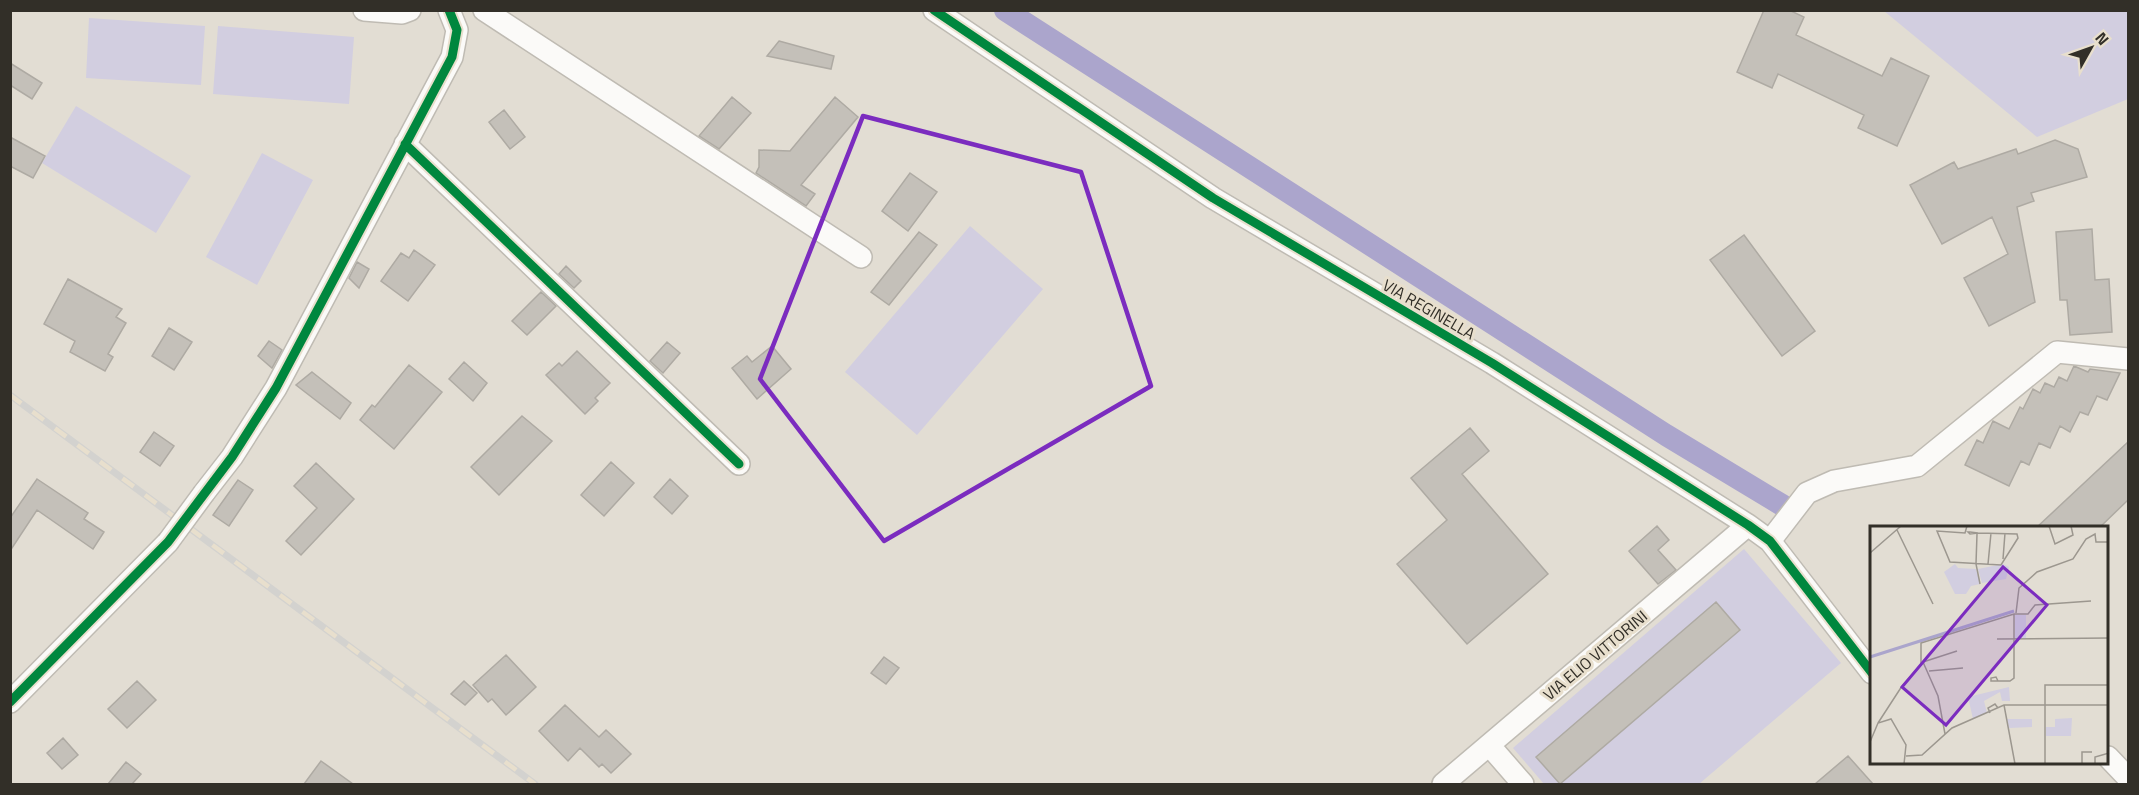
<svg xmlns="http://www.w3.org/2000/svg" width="2139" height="795" font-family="'Titillium Web',sans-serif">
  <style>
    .green { fill: #d2cee0 }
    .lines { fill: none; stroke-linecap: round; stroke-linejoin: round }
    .canal { stroke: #aba5cc; stroke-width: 22 }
    .building { fill: #c4c0b9; stroke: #aeaaa3; stroke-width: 1.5 }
    .street-casing { stroke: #bfbbb3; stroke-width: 24 }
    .street { stroke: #fbfaf8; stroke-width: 21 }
    .rail-casing { stroke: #d3d2cf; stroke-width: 7 }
    .rail { stroke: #e8dfcd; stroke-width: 4.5; stroke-dasharray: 14; stroke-linecap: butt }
    .street-bridge-casing { stroke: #bfbbb3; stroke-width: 24; stroke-linecap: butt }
    .street-bridge { stroke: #fbfaf8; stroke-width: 21 }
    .cycleway-casing { stroke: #e8dfcd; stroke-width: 13 }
    .cycleway { stroke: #00873e; stroke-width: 9 }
    .marked { fill: none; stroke: #7b2cbf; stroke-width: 4.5; stroke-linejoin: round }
    .labels { text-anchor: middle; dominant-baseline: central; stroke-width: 6; stroke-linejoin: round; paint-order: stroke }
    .street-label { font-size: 16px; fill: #322f28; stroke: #e8dfcd }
    .inset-river { fill: none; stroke: #aba5cc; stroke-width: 3 }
    .inset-road { fill: none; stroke: #9c978f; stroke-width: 1.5 }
    .view { fill: #7b2cbf; fill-opacity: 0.15; stroke: #7b2cbf; stroke-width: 3 }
    .inset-edge { fill: none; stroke: #322f28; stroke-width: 3 }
  </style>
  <rect width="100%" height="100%" fill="#e2ddd3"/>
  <path class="green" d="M1884 11H2128V99L2037 137Z
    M89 18 205 26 201 85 86 78Z
    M218 26 354 37 349 104 213 94Z
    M76 106 191 176 156 233 42 163Z
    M262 153 313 180 257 285 206 257Z
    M970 226 1043 289 917 435 845 372Z
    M1744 549 1841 663 1699 784H1544L1513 748Z"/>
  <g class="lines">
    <path class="canal" d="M1005 10 1666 435 1782 505"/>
  </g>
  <path class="building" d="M1764 10H1789L1804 17 1796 35 1882 76 1891 58 1929 76 1897 146 1858 128 1864 115 1778 74 1772 88 1737 72Z
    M779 41 834 56 831 69 767 56Z
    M10 63 42 83 32 99 10 85Z
    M732 97 751 113 719 149 699 136Z
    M835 97 858 117 801 185 815 194 806 206 756 173 759 167V150L790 151Z
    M504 110 525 137 510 149 489 122Z
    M10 137 45 156 33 178 10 166Z
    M2055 140 2078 149 2087 177 2031 193 2034 201 2017 207 2035 302 1989 326 1964 278 2008 254 1992 217 1942 244 1910 185 1954 162 1958 169 2016 149 2018 154Z
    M910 173 937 192 908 231 882 211Z
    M2092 229 2095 280 2109 279 2112 332 2070 335 2067 300H2060L2056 232Z
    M919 232 937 245 889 305 871 292Z
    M1744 235 1815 331 1782 356 1710 260Z
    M414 250 435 265 408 301 381 281 401 253 409 258Z
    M357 262 369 269 359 288 349 278Z
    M566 266 581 281 574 288 559 274Z
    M68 279 122 309 116 317 126 323 108 354 113 357 105 371 70 352 75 341 44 324Z
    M541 292 556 306 527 335 512 321Z
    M169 328 192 342 174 370 152 356Z
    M269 341 282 350 272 368 258 356Z
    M667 342 680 353 663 373 650 361Z
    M772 346 791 369 757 399 732 368 747 356 752 362Z
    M577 351 610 383 595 398 598 401 585 414 546 375 559 363 562 366Z
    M464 362 487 383 473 401 449 379Z
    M409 365 442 392 394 449 360 420 372 405 375 407Z
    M2074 366 2088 372 2090 369 2120 373 2107 400 2097 396 2088 415 2080 412 2070 432 2060 426 2050 448 2039 443 2029 465 2021 461 2009 486 1965 465 1977 440 1983 443 1993 421 2009 429 2020 407 2023 409 2033 389 2040 393 2045 383 2054 387 2059 377 2067 381Z
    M312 372 351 403 340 419 296 385Z
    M522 416 552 441 499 495 471 467Z
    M1470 428 1489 451 1462 474 1548 574 1467 644 1397 564 1447 520 1411 478Z
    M154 432 174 446 160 466 140 452Z
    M2128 442V500L2099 528H2036Z
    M611 462 634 483 604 516 581 495Z
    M316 463 354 499 301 555 286 541 317 508 294 486Z
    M37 479 88 513 84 519 104 532 93 549 37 510 10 551V518Z
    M670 479 688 496 672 514 654 497Z
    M238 480 253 490 229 526 213 515Z
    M1657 526 1669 540 1658 550 1676 570 1658 584 1629 551Z
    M1716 602 1740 630 1560 784 1536 757Z
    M506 655 536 687 506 715 492 699 488 702 473 685Z
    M884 657 899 668 886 684 871 673Z
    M137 681 156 700 127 728 108 709Z
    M464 681 477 693 465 705 451 694Z
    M565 705 599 737 606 730 631 754 611 773 602 764 599 767 580 748 568 761 539 731Z
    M63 738 78 755 62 769 47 753Z
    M1848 756 1873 784H1815Z
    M321 761 353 784H304Z
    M126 762 141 774 132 784H108Z"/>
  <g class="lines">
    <g class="street-casing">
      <path id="street" d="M364 10 402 13 410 10
        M484 10 861 257
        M934 10 1213 198 1492 363 1748 525 1770 541 1872 673
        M405 144 739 464
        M204 493 232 457 276 388 452 57 457 30 449 10
        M1770 541 1807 493 1834 481 1917 466 2057 352 2128 359
        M10 702 168 542
        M1489 745 1523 784
        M2108 757 2128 778
        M1443 784 1748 525"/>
    </g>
    <use href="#street" class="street"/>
    <g class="rail-casing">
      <path id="rail" d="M10 395 535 784"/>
    </g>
    <use href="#rail" class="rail"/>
    <g class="street-bridge-casing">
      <path id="street-bridge" d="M168 542 204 493"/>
    </g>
    <use href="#street-bridge" class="street-bridge"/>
    <g class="cycleway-casing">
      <path id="cycleway" d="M934 10 1213 198 1492 363 1748 525 1770 541 1872 673
        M405 144 739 464
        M10 702 168 542 232 457 276 388 452 57 457 30 449 10"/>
    </g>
    <use href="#cycleway" class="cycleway"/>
  </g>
  <path class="marked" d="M863 116 1081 172 1151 386 884 541 760 379Z"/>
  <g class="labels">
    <g class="street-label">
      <text transform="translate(1429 309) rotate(30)">VIA REGINELLA</text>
      <text transform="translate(1595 655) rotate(-40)">VIA ELIO VITTORINI</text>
    </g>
  </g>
  <g transform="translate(1870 526)">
    <rect width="238" height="238" fill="#e2ddd3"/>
    <path d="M85 38 88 42 106 43 110 58 101 60 96 68H85L74 46ZM133 38 139 41 136 53 112 57 108 43ZM145 89H156V112H145ZM139 161 140 175H132L130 166 114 175 117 187 103 193 98 171ZM202 192 201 210H176V201H185V193ZM137 193H162V201L139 202Z" fill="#d2cee0"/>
    <path class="inset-river" d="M0 131 144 85"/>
    <path class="inset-road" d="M97 0 95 7 67 5 80 36 131 39 148 12 147 8 108 7M179 0 185 18 203 9 201 0M27 4 63 78M98 6H100L108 7 100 8ZM107 8 106 38 110 58M0 27 31 0M133 33 135 7M118 38 121 7M146 87 149 62 167 46 203 33 216 13 225 8 226 16H239M127 113 239 112M59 145 93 142M128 155 126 151 121 152V155H140L144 152V88M134 179 145 238M120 187 118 182 125 178 128 182M8 197 32 160 51 139V117L144 88H158L165 79 221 75M75 208 68 170 53 136 87 125M0 216 8 197 21 193 36 219 34 238M36 230 52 229 82 202 134 179H239M175 238V159H239M212 238V226H222M225 238V231L239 227"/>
    <path class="view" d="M133 41 177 79 76 199 32 161Z"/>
    <rect width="238" height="238" class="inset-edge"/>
  </g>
  <rect width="2139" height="795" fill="none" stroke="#322f28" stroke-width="24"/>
  <g transform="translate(2091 48) rotate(50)" stroke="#e8dfcd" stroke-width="4.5" paint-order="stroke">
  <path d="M0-4.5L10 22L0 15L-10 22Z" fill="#322f28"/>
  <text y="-9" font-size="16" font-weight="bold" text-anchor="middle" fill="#322f28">N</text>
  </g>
</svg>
